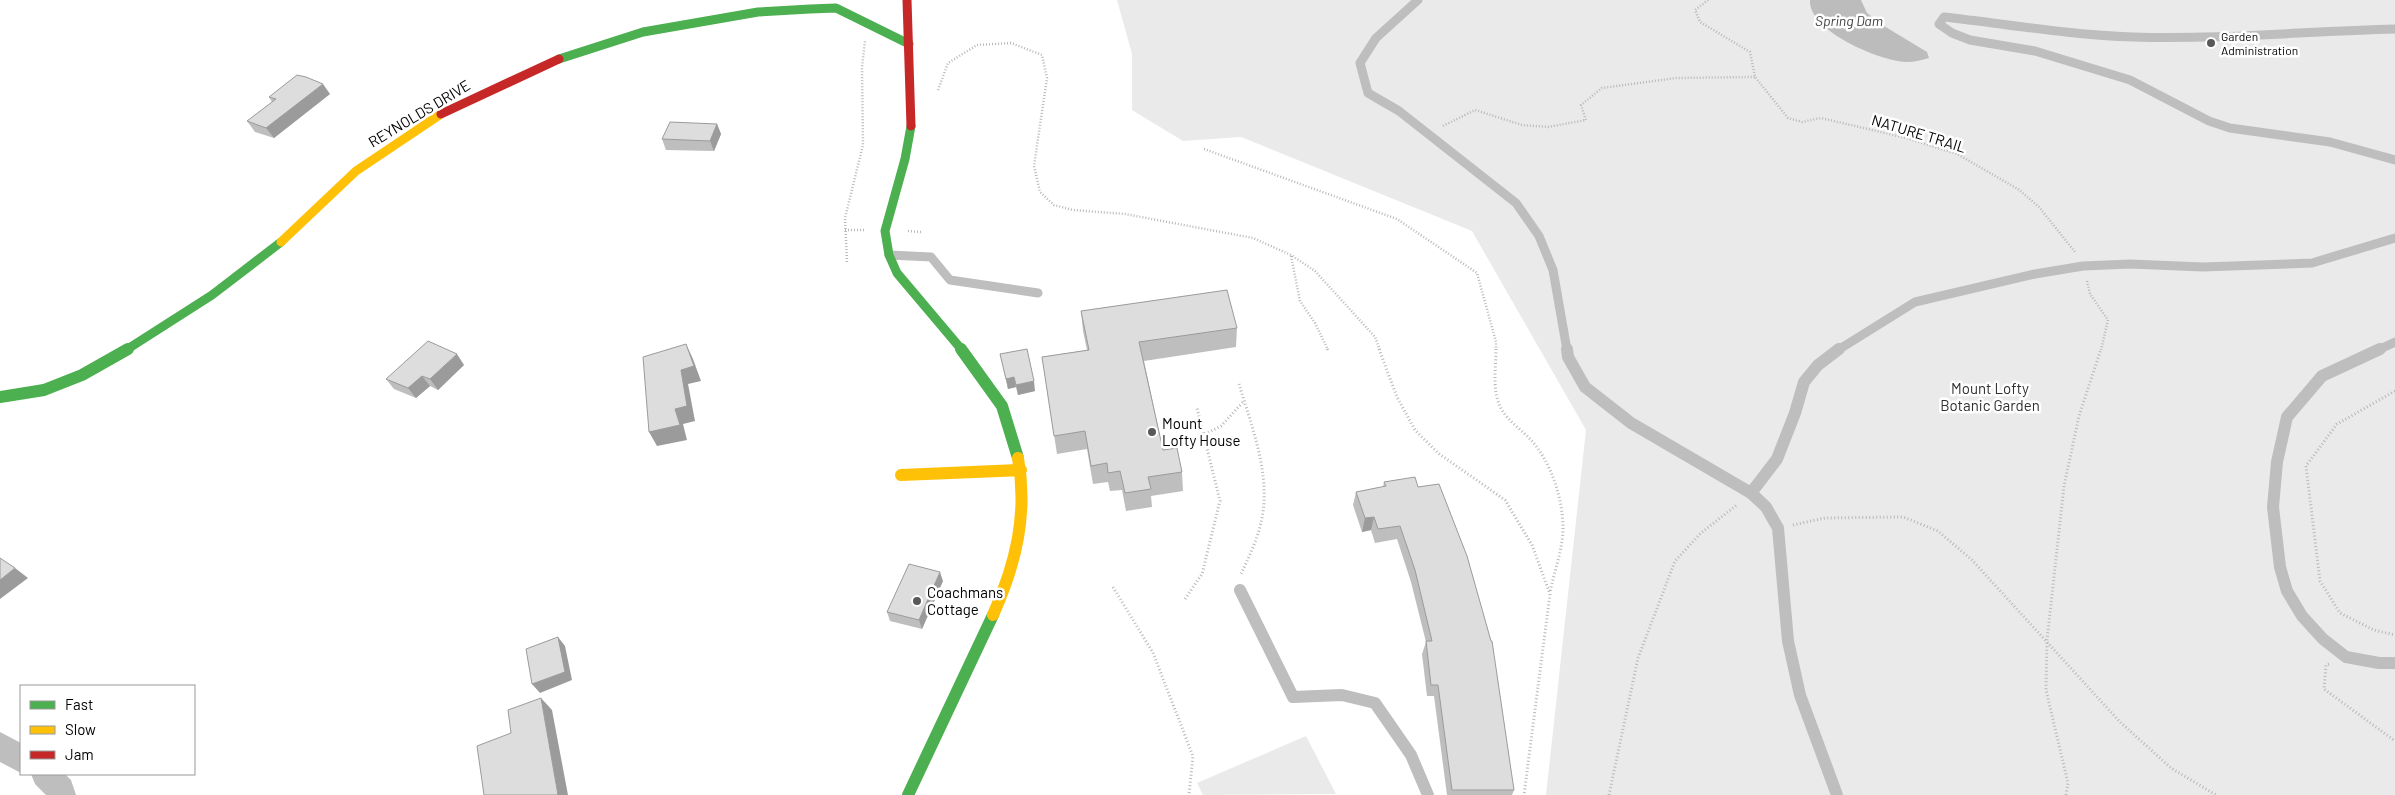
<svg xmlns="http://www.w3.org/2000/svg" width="2395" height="795" font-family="Barlow,sans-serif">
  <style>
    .green { fill: #eaeaea }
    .water { fill: #bcbcbc }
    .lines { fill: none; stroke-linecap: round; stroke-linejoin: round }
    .path-far1 { stroke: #b8b8b8; stroke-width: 2.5; stroke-dasharray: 1 2; stroke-linecap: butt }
    .path { stroke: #b8b8b8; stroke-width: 3; stroke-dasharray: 1 2.5; stroke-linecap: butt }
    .lane-far1 { stroke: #bebebe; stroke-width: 9 }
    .lane { stroke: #bebebe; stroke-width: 12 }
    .street { fill: #bebebe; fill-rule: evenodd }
    .fast-far1 { stroke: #4caf50; stroke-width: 9 }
    .fast { stroke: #4caf50; stroke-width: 12 }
    .slow-far1 { stroke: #ffc107; stroke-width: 9 }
    .slow { stroke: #ffc107; stroke-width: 12 }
    .jam { stroke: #c62828; stroke-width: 9 }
    .wall { fill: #bebebe }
    .shaded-wall { fill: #9b9b9b }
    .building { fill: #ddd; stroke: #9b9b9b }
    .poi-dot { fill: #595959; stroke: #fff; stroke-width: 2 }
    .labels { text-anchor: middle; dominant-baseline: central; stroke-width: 5; stroke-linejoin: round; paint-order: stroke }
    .far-poi-label { font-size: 12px; fill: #000; stroke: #fff; text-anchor: start }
    .far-water-label { font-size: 14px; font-style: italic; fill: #414141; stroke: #fff }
    .street-label { font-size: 15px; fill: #000; stroke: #fff }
    .park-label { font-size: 15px; fill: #303030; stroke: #fff }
    .poi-label { font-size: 15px; fill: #000; stroke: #fff; text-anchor: start }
  </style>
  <rect width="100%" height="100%" fill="#fff"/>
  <path class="green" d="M1117 0H2395V795H1546L1586 430 1472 231 1241 137 1183 141 1132 110V54Z
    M1306 736 1336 794 1203 795 1197 783Z"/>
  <path class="water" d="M1810 0H1861L1867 13 1884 26 1927 52 1929 58C1922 60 1915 62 1906 62 1880 61 1808 31 1810 0Z"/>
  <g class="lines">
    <path class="path-far1" d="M1708 0 1695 10 1700 22 1750 52 1755 77 1788 118 1802 122 1821 118 1906 138 1957 154 2018 189 2039 207 2075 252
      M938 90 948 63 977 45 1011 43 1042 55 1047 78 1034 166 1040 192 1054 205 1073 210 1125 214 1253 238 1291 255 1315 271 1375 337 1380 350
      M1443 126 1475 110 1522 125 1548 127 1586 120 1581 105 1602 88 1676 78 1755 77
      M1204 149 1397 219 1477 273 1496 342V350
      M845 230H864
      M908 231 921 232
      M1291 256 1300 301 1315 323 1328 350
      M847 262 845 218 863 145 862 67 865 41
      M2087 281 2090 294 2108 320 2101 350"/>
    <path class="path" d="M1327 349 1328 351
      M1379 349 1397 397 1415 430 1438 453 1505 500 1532 545 1550 594 1524 795
      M1496 349C1496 367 1492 389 1500 406 1506 420 1521 429 1531 440 1551 462 1563 499 1563 528 1563 549 1554 572 1550 592
      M1239 384C1251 424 1269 470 1263 512 1260 534 1250 555 1241 574
      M2395 391 2337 424 2306 466 2320 581 2340 613 2374 630 2395 635
      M1205 434 1221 426 1244 401
      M1793 525 1825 518 1903 517 1938 531 1972 560 2120 722 2171 768 2216 795
      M1113 587 1153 653 1193 756 1189 795
      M1185 599 1202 574 1220 501 1197 408
      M2329 664 2326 665 2324 689 2395 741
      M1609 795 1638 658 1675 561 1701 533 1738 504
      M2066 795 2068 783 2046 690 2047 640 2064 486 2079 416 2101 349"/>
    <path class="lane-far1" d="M1418 0 1376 38 1360 63 1368 93 1399 111 1516 203 1539 236 1553 270 1567 350
      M2395 29C2308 31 2220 40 2133 37 2070 35 2007 24 1944 17L1939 24 1952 33 1970 40 2035 51 2130 80 2209 121 2230 128 2330 142 2395 160
      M889 255 931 257 950 280 1038 293
      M1838 350 1915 302 2035 274 2083 266 2130 264 2203 267 2312 263 2395 238
      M2378 350 2395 342"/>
    <path class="lane" d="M1567 349 1568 357 1585 387 1631 423 1751 493 1766 507 1778 528 1788 641 1800 695 1837 795
      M2380 349 2322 376 2287 417 2277 462 2273 507 2280 567 2287 591 2302 616 2323 639 2346 657 2379 663H2395
      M1751 493 1777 459 1795 413 1804 382 1818 365 1839 349
      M1240 590 1293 697 1342 695 1375 703 1411 755 1428 795"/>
    <path class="street" d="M0 732 21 743V773L0 762Z
      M31 774H65L71 780 76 795H46L35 784Z"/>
    <path class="fast-far1" d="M559 59 643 32 758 12 810 9 836 8 909 44
      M911 126 905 159 885 231 889 255 897 273 962 350
      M126 350 212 295 281 242"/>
    <path class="fast" d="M961 349 1002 406 1018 458
      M0 397 44 390 82 375 128 349
      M908 795 993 615"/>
    <path class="slow-far1" d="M281 242 356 171 441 114"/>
    <path class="slow" d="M901 475 1021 470
      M993 615C1016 564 1028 514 1018 458"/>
    <path class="jam" d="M907 0 911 126
      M441 114 559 59"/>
  </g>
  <path class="wall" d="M330 94 274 138 255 132 247 121 272 102 269 97Z
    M717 124 721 134 714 151 666 150 662 139Z
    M1081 311 1237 328 1236 347 1144 361 1163 450 1182 472 1183 491 1151 496 1152 507 1126 511 1122 490 1110 491 1108 482 1093 484 1087 449 1057 454 1042 357 1087 350 1083 331Z
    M1000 354 1035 391 1018 395 1016 387 1008 389Z
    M464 365 438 390 430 386 416 398 394 389 386 379Z
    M1384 482 1514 790 1512 795H1447L1434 696H1427L1422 654 1426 642 1411 582 1397 539 1375 543 1371 530 1362 532 1353 505 1356 492 1383 487Z
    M943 581 922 629 890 621 887 612Z"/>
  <path class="shaded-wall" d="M323 84 330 94 274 138 266 128Z
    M717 124 721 134 714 151 710 141Z
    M686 344 693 359 701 381 688 384 695 421 683 424 687 440 657 446 649 432 675 409 681 370Z
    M457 354 464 365 438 390 430 379Z
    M422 376 430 386 416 398 408 388Z
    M1014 377 1016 387 1008 389 1006 379Z
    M1034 381 1035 391 1018 395 1016 385Z
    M1374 517 1371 530 1362 532 1365 518Z
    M15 568 28 578 0 599V580Z
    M940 572 943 581 922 629 919 620Z
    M558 637 565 646 572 680 540 693 532 684Z
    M541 698 552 710 568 795H558Z"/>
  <path class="building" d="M297 75 306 77 323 84 266 128 247 121 276 99 269 97Z
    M670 122 717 124 710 141 662 139Z
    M1227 290 1237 328 1139 342 1163 450 1177 448 1182 472 1148 477 1151 489 1125 493 1120 471 1108 473 1107 463 1091 466 1085 431 1054 436 1042 357 1089 350 1081 311Z
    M428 341 457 354 430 379 422 376 408 388 386 379Z
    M686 344 694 366 681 370 687 406 675 409 680 425 649 432 643 357Z
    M1027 349 1034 381 1016 385 1014 377 1006 379 1000 354Z
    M1415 477 1418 487 1439 484 1467 556 1491 641H1492L1514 790H1452L1438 685H1431L1426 641H1432L1415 570 1400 526 1378 529 1374 517 1365 518 1356 492 1386 486 1384 482Z
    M0 558 15 568 0 580Z
    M909 564 940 572 919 620 887 612Z
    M558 637 565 672 532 684 526 649Z
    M541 698 558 795H484L477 746 511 733 508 710Z"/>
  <g class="poi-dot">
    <circle cx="2211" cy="43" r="5"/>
    <circle cx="1152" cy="432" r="5"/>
    <circle cx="917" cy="601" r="5"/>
  </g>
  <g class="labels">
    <g class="far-poi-label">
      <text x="2221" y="36">Garden<tspan x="2221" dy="14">Administration</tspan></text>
    </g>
    <g class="far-water-label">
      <text x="1849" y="20">Spring Dam</text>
    </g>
    <g class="street-label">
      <text transform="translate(419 113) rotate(-31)">REYNOLDS DRIVE</text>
      <text transform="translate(1919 133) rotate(17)">NATURE TRAIL</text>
    </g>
    <g class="park-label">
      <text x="1990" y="388">Mount Lofty<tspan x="1990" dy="17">Botanic Garden</tspan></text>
    </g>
    <g class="poi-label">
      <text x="1162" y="423">Mount<tspan x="1162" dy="17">Lofty House</tspan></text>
      <text x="927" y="592">Coachmans<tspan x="927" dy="17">Cottage</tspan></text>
    </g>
  </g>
  <rect x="20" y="685" width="175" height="90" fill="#ffffff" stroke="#999999"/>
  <rect x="30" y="701" width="25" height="8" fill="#4caf50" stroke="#999999"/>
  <text x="65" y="710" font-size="15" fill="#000000">Fast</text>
  <rect x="30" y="726" width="25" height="8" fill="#ffc107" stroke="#999999"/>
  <text x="65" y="735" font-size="15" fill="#000000">Slow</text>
  <rect x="30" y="751" width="25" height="8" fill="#c62828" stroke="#999999"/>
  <text x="65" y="760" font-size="15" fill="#000000">Jam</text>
</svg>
